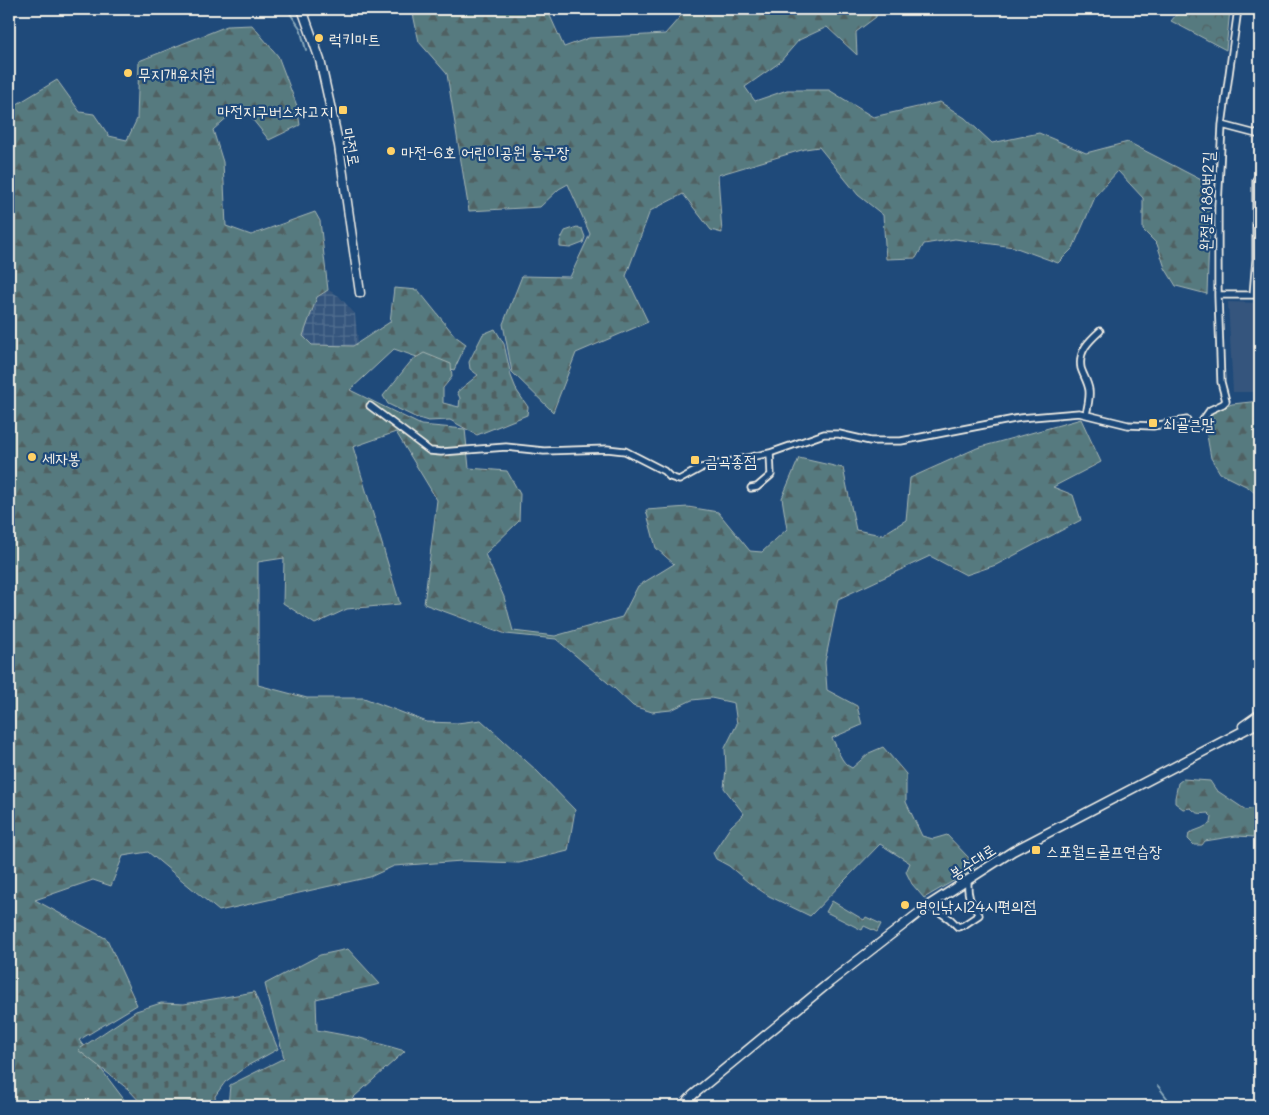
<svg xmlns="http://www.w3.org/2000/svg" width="1269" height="1115" font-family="Mali,'Poor Story',sans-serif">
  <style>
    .built { fill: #34557d }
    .industrial { fill: url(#industrial-grid) }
    .grass { fill: url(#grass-tufts); stroke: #a6b6b4 }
    .forest { fill: url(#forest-firs); stroke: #a6b6b4 }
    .cemetery { fill: url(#cemetery-stones); stroke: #a6b6b4 }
    .park { fill: url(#park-crowns); stroke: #a6b6b4 }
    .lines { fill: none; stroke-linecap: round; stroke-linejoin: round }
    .stream { stroke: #88a8ba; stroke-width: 2 }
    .minor-casing { stroke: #f4f1e8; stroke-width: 9 }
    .secondary-casing { stroke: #f4f1e8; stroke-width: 11 }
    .minor { stroke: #1f4a7a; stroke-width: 5.5 }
    .secondary { stroke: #1f4a7a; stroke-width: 8 }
    .poi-dot { fill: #ffd166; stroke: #1f4a7a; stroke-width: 2 }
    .labels { text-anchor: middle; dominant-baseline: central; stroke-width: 4.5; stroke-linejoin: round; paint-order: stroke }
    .poi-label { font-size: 16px; fill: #f4f1e8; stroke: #1f4a7a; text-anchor: start }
    .street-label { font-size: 16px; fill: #f4f1e8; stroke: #1f4a7a }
  </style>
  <defs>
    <pattern id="industrial-grid" width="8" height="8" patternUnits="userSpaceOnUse" patternTransform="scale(1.25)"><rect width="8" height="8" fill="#34557d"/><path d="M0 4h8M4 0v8" fill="none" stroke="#526e8f"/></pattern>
    <pattern id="grass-tufts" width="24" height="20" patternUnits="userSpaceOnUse" patternTransform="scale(1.25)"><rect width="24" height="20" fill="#577a7f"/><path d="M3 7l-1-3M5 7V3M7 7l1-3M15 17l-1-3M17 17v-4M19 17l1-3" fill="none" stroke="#506162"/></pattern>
    <pattern id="forest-firs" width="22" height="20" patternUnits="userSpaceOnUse" patternTransform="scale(1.25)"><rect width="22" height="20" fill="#577a7f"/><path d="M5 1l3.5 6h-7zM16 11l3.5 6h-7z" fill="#506162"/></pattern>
    <pattern id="cemetery-stones" width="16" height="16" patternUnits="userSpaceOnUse" patternTransform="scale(1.25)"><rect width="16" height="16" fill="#577a7f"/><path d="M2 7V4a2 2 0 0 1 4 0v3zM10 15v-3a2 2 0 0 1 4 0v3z" fill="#506162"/></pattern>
    <pattern id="park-crowns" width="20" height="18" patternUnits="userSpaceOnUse" patternTransform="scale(1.25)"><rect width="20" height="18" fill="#577a7f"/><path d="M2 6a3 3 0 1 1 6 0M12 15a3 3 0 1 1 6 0" fill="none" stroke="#506162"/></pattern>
  </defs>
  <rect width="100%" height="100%" fill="#1f4a7a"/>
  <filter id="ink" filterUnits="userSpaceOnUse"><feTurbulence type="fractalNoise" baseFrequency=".02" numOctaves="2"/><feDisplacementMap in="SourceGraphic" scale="10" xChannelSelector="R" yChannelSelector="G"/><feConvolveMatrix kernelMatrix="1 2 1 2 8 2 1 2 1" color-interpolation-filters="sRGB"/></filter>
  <g filter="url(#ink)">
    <path class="built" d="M1228 302 1260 303V392H1233Z"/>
    <path class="industrial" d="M328 290 339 296 355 314 358 342 353 346 312 345 302 336 317 297Z"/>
    <path class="grass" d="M832 901 864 920 866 917 881 924 877 932 864 926 862 930 826 912Z"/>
    <path class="forest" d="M412 9H547L564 47 589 38 665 34 687 9H877L876 17 856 32 857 55 827 27 799 40 779 63 745 87 755 101 787 90H829L873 117 940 102 965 118 992 143 1039 133 1086 153 1128 142 1211 185 1207 294 1176 286 1165 268 1157 244 1143 230V198L1118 171 1096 195 1073 248 1058 263 1014 247 955 239 924 244 916 258 886 259 883 215 858 195 819 147 805 149 718 175 722 233 711 230 683 194 650 211 626 276 648 322 576 353 553 412 512 372 503 324 522 276 570 277 590 234 568 184 559 189 540 207 469 211 447 74 419 42Z
      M252 25 278 56 297 106 300 125 269 140 241 105 213 130 223 162 226 226 251 235 315 212 320 221 328 290 317 297 303 336 312 345 353 346 390 322 394 288 418 290 455 336 466 344 454 370 394 349 350 390 421 425 465 429 469 468 507 471 520 494 519 521 485 554 504 597 513 631 555 636 622 617 638 586 674 564 656 548 646 510 688 507 718 512 750 551 762 552 787 529 782 498 799 458 843 468 856 530 882 535 906 520 910 478 977 448 1081 419 1101 462 1053 487 1073 495 1081 520 996 565 966 575 930 556 838 599 825 662 827 690 857 706 862 725 832 738C838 748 840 763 852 768L869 753 883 747 906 774V802L922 836 933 839 947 835 968 857 975 867 969 872 924 898 912 884 906 872 910 863 880 844 810 916 769 896 748 882 729 866 716 859 713 853 731 826 744 814 724 788 726 769 725 748 737 724 734 703 711 698 692 700 671 710 652 712 633 706 614 688 556 639 506 634 424 604 437 500 396 432 353 447 400 604 347 609 315 624 283 603 284 558 258 562V685L307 698H364L427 722 457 723 481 720 536 770 575 810 568 851 519 863 462 861 394 866 370 877 219 911 148 852 123 856 111 886 93 880 35 900 107 939 137 1005 79 1040 129 1106H9V109L57 80 80 112 94 114 109 136 127 140 137 119 139 61 227 26Z
      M1260 401V495L1255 493 1248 487 1220 473 1211 458 1205 424 1212 412 1232 404Z
      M1183 779 1210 781 1216 790 1246 810 1254 808 1260 809V835L1255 837 1236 836 1205 841 1202 845H1194L1188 839 1189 833 1202 828 1211 823 1212 817 1208 813C1200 814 1196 814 1191 808L1183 809 1175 803V798L1178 783Z
      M348 949 380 984 316 999 317 1030 360 1038 405 1051 344 1106H228L230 1085 284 1058 265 984 320 955Z"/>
    <path class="cemetery" d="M577 227 582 229 585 237 583 243 570 248 560 247V241L565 231Z
      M495 329 504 344 511 376 517 391 528 407 527 415 477 435 450 420 428 421 415 417 388 404 383 396 412 360 424 353 451 364 452 377 443 388V403L459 407 460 398 457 392 478 375 470 369 469 362 483 334Z
      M254 992 278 1049 247 1066 225 1082 215 1096 216 1106H195L192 1101 179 1106H144L128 1089 78 1050 136 1011 161 1003 184 1004Z"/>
    <path class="park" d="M1181 9H1230L1226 50 1171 21Z"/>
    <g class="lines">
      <path class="stream" d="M287 9 300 28 306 50
        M1158 1086 1173 1106"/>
      <g class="minor-casing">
        <path id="minor" d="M1222 125 1260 135
          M1218 295H1260
          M1253 295 1256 259V180L1260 176
          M370 406 430 451 441 452 506 447 544 451 607 449 625 451 664 471 670 477 679 480 701 468 770 453 824 434H839L870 441H901L1020 418 1079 413 1128 425 1153 426 1187 420
          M1086 414C1088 406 1090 398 1089 390 1088 382 1083 375 1081 368 1078 351 1089 341 1100 331
          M1198 427 1210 410 1223 404 1226 401 1221 382 1218 296V206L1222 125 1238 9
          M751 488 757 487 771 475 770 453
          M929 905 950 919 958 927 964 925 979 915C970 901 967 897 968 880"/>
      </g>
      <g class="secondary-casing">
        <path id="secondary" d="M302 9 320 60 339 146 360 293
          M1243 726 1260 714
          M683 1106 693 1095 830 982 929 905 1013 851 1260 722"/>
      </g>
      <use href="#minor" class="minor"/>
      <use href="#secondary" class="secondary"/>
    </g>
  </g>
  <g class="poi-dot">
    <circle cx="319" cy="38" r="5"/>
    <circle cx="128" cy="73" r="5"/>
    <rect x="338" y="105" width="10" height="10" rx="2.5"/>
    <circle cx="391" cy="151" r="5"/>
    <rect x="1148" y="418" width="10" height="10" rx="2.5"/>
    <circle cx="32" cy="457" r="5"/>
    <rect x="690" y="455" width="10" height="10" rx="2.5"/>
    <rect x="1031" y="845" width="10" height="10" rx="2.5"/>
    <circle cx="905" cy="905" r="5"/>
  </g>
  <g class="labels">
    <g class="poi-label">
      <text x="329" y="38">럭키마트</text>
      <text x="138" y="73">무지개유치원</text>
      <text x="333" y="110" text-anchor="end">마전지구버스차고지</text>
      <text x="401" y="151">마전-6호 어린이공원 농구장</text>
      <text x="1163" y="423">쇠골큰말</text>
      <text x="42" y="457">세자봉</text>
      <text x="705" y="460">금곡종점</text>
      <text x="1046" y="850">스포월드골프연습장</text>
      <text x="915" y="905">명인낚시24시편의점</text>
    </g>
    <g class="street-label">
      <text transform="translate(352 147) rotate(80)">마전로</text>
      <text transform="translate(1206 201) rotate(-88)">완정로188번2길</text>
      <text transform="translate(972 861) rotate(-33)">봉수대로</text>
    </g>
  </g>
  <rect width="1269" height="1115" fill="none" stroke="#1f4a7a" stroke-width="30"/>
  <rect x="15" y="15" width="1239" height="1085" fill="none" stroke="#f4f1e8" stroke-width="2" filter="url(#ink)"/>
</svg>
